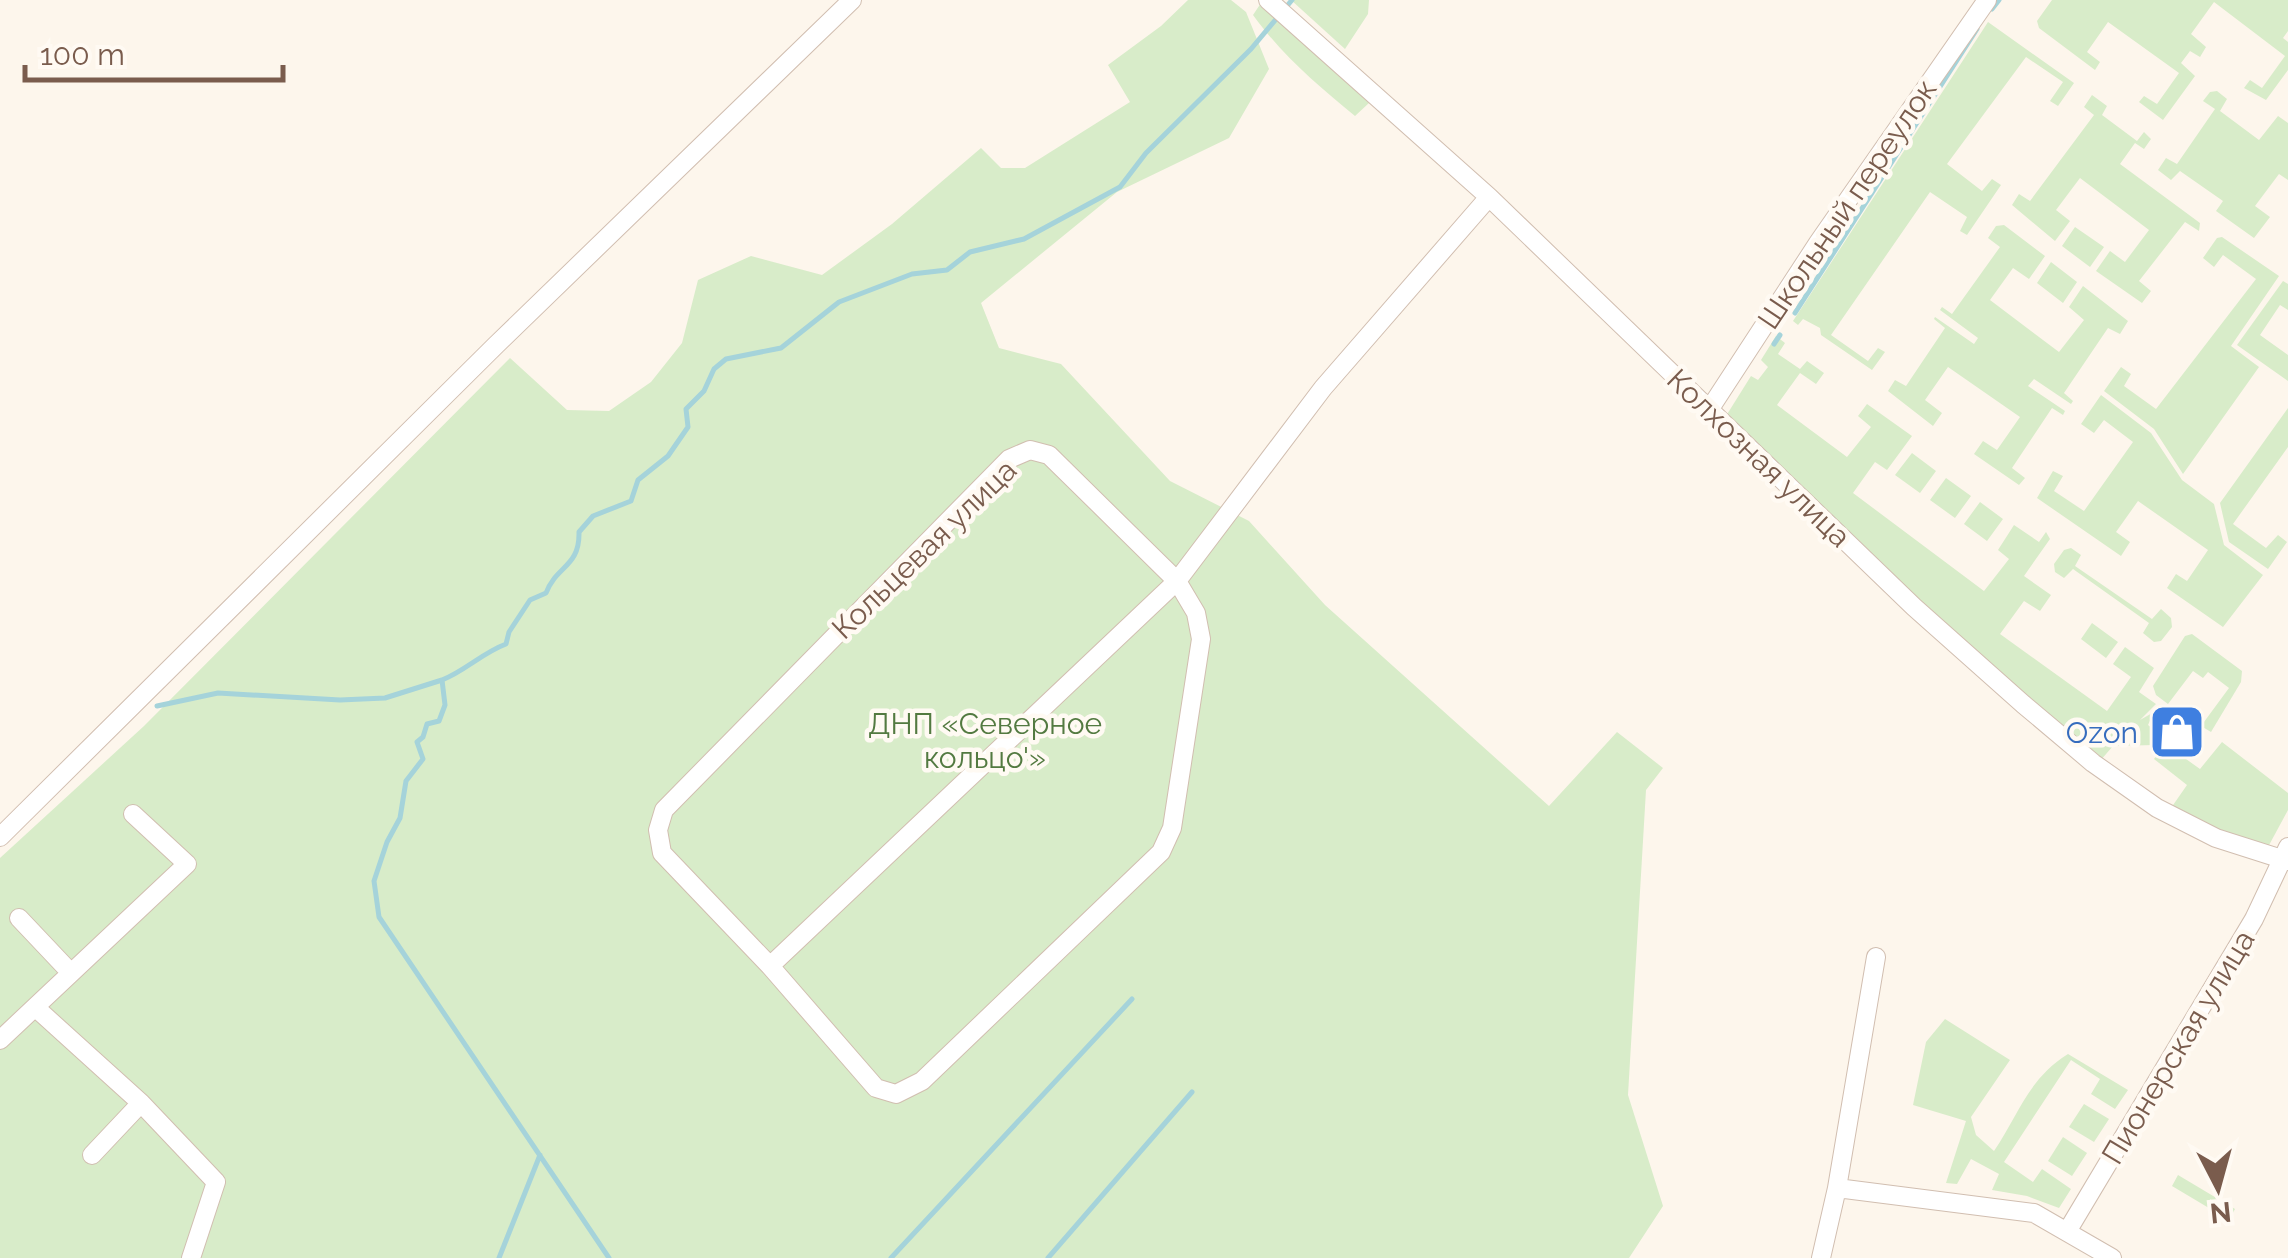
<svg xmlns="http://www.w3.org/2000/svg" width="2288" height="1258" font-family="Raleway,sans-serif">
  <style>
    .green { fill: #d8ecc9 }
    .lines { fill: none; stroke-linecap: round; stroke-linejoin: round }
    .stream { stroke: #a5d3da; stroke-width: 5 }
    .street-casing { stroke: #d1beb0; stroke-width: 20 }
    .street { stroke: #fff; stroke-width: 18 }
    .labels { text-anchor: middle; dominant-baseline: central; stroke-width: 9; stroke-linejoin: round; paint-order: stroke }
    .street-label { font-size: 30px; fill: #7a5c4d; stroke: #fffaf3 }
    .park-label { font-size: 30px; fill: #537a41; stroke: #fffaf3 }
    .shop-label { font-size: 30px; fill: #366cbe; stroke: #fffaf3; text-anchor: end }
  </style>
  <rect width="100%" height="100%" fill="#fdf6ec"/>
  <path class="green" d="M1188 0H1231L1246 12 1269 69 1229 138 1117 192 981 303 999 348 1061 364 1170 481 1249 521 1325 605 1549 806 1617 732 1663 768 1646 790 1628 1095 1663 1206 1629 1258H0V858L144 726 510 358 567 410 609 411 651 382 682 343 698 280 751 256 822 275 892 224 981 148 1001 168H1025L1130 102 1108 65 1161 26Z
    M1291 0H1369L1368 14 1345 49Z
    M2052 0H2288V31L2283 38 2288 42V70L2266 100 2244 88 2250 80 2262 88 2285 56 2214 2 2191 34 2206 47 2200 57 2190 51 2181 63 2195 76 2163 120 2139 102 2144 96 2157 104 2179 73 2108 22 2087 52 2100 62 2095 70 2039 28 2037 21Z
    M1261 3 1369 103 1355 116C1317 85 1282 55 1253 15Z
    M1988 22 2074 83 2058 106 2050 101 2063 82 2026 57 1947 164 1982 191 1992 179 2001 185 1967 235 1960 231 1967 217 1930 192 1831 335 1868 361 1878 348 1885 352 1872 370 1821 335 1820 328 1803 319 1798 325 1793 321Z
    M2217 91 2227 99 2220 111 2259 140 2278 116 2288 123V180L2279 174 2255 206 2270 217 2254 238 2216 211 2223 201 2180 171 2171 180 2158 170 2166 158 2177 164 2215 109 2203 101 2210 92Z
    M2092 95 2107 106 2102 115 2137 141 2144 132 2151 139 2144 149 2135 143 2120 164 2200 223 2199 231 2185 222 2139 281 2151 291 2142 303 2096 271 2110 251 2125 262 2149 230 2080 178 2056 210 2070 221 2055 241 2012 205 2019 194 2030 201 2094 115 2084 107Z
    M2004 225 2045 256 2029 279 2013 268 1990 300 2059 352 2084 320 2069 307 2083 286 2128 321 2120 334 2108 328 2064 393 2073 401 2071 404 2034 379 2028 386 2065 411 2063 415 2052 408 2012 468 2025 478 2019 485 1974 454 1983 441 1997 450 2020 417 1948 367 1925 400 1942 413 1933 426 1888 391 1895 380 1906 386 1945 328 1934 319 1935 317 1974 344 1978 338 1940 310 1942 307 1952 314 2000 247 1988 238 1996 226Z
    M2075 227 2104 247 2090 267 2062 246Z
    M2222 237 2279 276 2231 346 2259 367 2183 474 2154 429 2104 391 2121 367 2131 374 2124 386 2156 409 2256 279 2223 255 2214 267 2203 258 2217 238Z
    M2051 262 2077 282 2063 303 2037 283Z
    M2283 281 2288 284V310L2280 305 2260 335 2288 355V381L2237 345Z
    M1776 336 1785 343 1778 354 1800 369 1807 361 1824 373 1816 384 1800 373 1777 405 1847 457 1871 427 1858 416 1867 404 1912 436 1887 470 1875 462 1853 493 1984 591 2009 559 1998 550 2014 525 2039 542 2046 532 2050 539 2024 576 2051 595 2040 611 2024 601 2000 634 2107 711 2131 677 2113 664 2125 647 2154 668 2139 692 2156 704 2140 720 2154 712 2148 725 2161 735 2155 745 2113 746 2100 761 1921 603 1726 416 1751 376 1758 380 1768 367 1761 360Z
    M2101 395 2151 433 2182 480 2214 504 2224 545 2263 575 2223 627 2167 588 2176 574 2187 581 2208 550 2138 501 2116 532 2130 542 2121 556 2037 498 2053 471 2063 476 2054 491 2084 511 2133 442 2104 420 2094 433 2081 424Z
    M2288 408V447L2233 524 2266 548 2278 535 2287 542 2268 569 2229 542 2220 503Z
    M1912 453 1936 471 1920 493 1895 475Z
    M1946 478 1971 496 1955 518 1930 500Z
    M1980 502 2003 519 1987 541 1964 524Z
    M2071 548 2081 555 2075 566 2152 619 2161 609 2171 618 2172 627 2161 641 2154 642 2143 633 2149 623 2073 569 2064 578 2055 572 2054 564 2064 550Z
    M2092 623 2118 642 2106 658 2081 639Z
    M2192 634 2242 671 2241 682 2211 732 2201 726 2229 688 2208 672 2203 678 2193 671 2168 704 2156 695 2153 686 2185 636Z
    M2222 742 2288 793V810L2268 847 2220 833 2171 808 2187 785 2154 759 2165 744 2200 769Z
    M1945 1019 2010 1060 1971 1117 1976 1135 1994 1151C2019 1114 2028 1079 2068 1054L2128 1090 2115 1109 2091 1094 2100 1079 2071 1060 2004 1162 2033 1182 2042 1169 2071 1189 2059 1208 2027 1196 1992 1190 1999 1174 1971 1159 1957 1184 1946 1183 1966 1121 1913 1105 1926 1042Z
    M2084 1104 2109 1119 2094 1142 2069 1127Z
    M2063 1137 2087 1153 2072 1176 2048 1161Z
    M2178 1175 2235 1209 2229 1220 2172 1186Z"/>
  <g class="lines">
    <path class="stream" d="M1992 9 1999 0
      M1795 313 1977 29
      M1774 344 1780 335
      M157 706 218 693 340 700 385 698 442 680
      M499 1258 540 1155
      M609 1258 379 917 374 881 387 842 400 818 406 781 423 759 417 742 423 737 427 724 439 721 445 705 442 680C465 671 482 653 506 644L509 632 530 600 546 593C556 566 580 567 579 532L593 516 631 501 638 480 668 456 688 427 686 409 704 391 714 369 726 359 781 348 839 302 912 274 947 270 970 252 1024 239 1120 187 1146 153 1251 49 1292 0
      M891 1258 1132 999
      M1048 1258 1192 1092"/>
    <g class="street-casing">
      <path id="street" d="M1268 0 1489 197 1914 607 2023 704 2093 763 2157 808 2216 838 2288 861
        M1709 410 1818 243 1987 0
        M1030 450 1049 455 1177 581 1196 613 1201 639 1172 828 1161 852 922 1081 896 1094 876 1088 770 966 662 853 658 830 664 810 1009 459Z
        M0 837 496 345 852 0
        M19 918 71 973
        M770 966 1177 581 1323 388 1489 197
        M36 1008 141 1103 216 1182 191 1258
        M0 1040 187 864 133 814
        M92 1155 141 1103
        M1837 1188 2034 1213 2112 1258
        M2068 1230 2254 919 2288 847
        M1821 1258 1837 1188 1876 957"/>
    </g>
    <use href="#street" class="street"/>
  </g>
  <defs>
    <g id="shop-square" transform="scale(2.875)"><rect x="-9" y="-9" width="18" height="18" rx="4" fill="#3f7fe0" stroke="#fffaf3"/><path d="M-5-2.5h2.3a2.7 3.5 0 0 1 5.4 0H5L5.5 6h-11ZM-1.5-2.5h3a1.5 2.3 0 0 0-3 0Z" fill="#fff"/></g>
  </defs>
  <g fill-rule="evenodd">
    <use href="#shop-square" x="2177" y="732"/>
  </g>
  <g class="labels">
    <g class="street-label">
      <text transform="translate(1847 204) rotate(-56)">Школьный переулок</text>
      <text transform="translate(1759 458) rotate(44)">Колхозная улица</text>
      <text transform="translate(924 549) rotate(-44)">Кольцевая улица</text>
      <text transform="translate(2178 1047) rotate(-59)">Пионерская улица</text>
    </g>
    <g class="park-label">
      <text x="985" y="723">ДНП «Северное<tspan x="985" dy="34">кольцо'»</tspan></text>
    </g>
    <g class="shop-label">
      <text x="2138" y="732">Ozon</text>
    </g>
  </g>
  <g transform="translate(2218 1188) rotate(174)" stroke="#fffaf3" stroke-width="8" paint-order="stroke">
  <path d="M0-8L18 38L0 25L-18 38Z" fill="#7a5c4d"/>
  <text y="-15" font-size="28" font-weight="bold" text-anchor="middle" fill="#7a5c4d">N</text>
  </g>
  <path d="M25 65v15h258v-15" fill="none" stroke="#7a5c4d" stroke-width="5"/>
  <text x="40" y="65" font-size="30" fill="#7a5c4d" stroke="#fffaf3" stroke-width="8" paint-order="stroke">100 m</text>
</svg>
